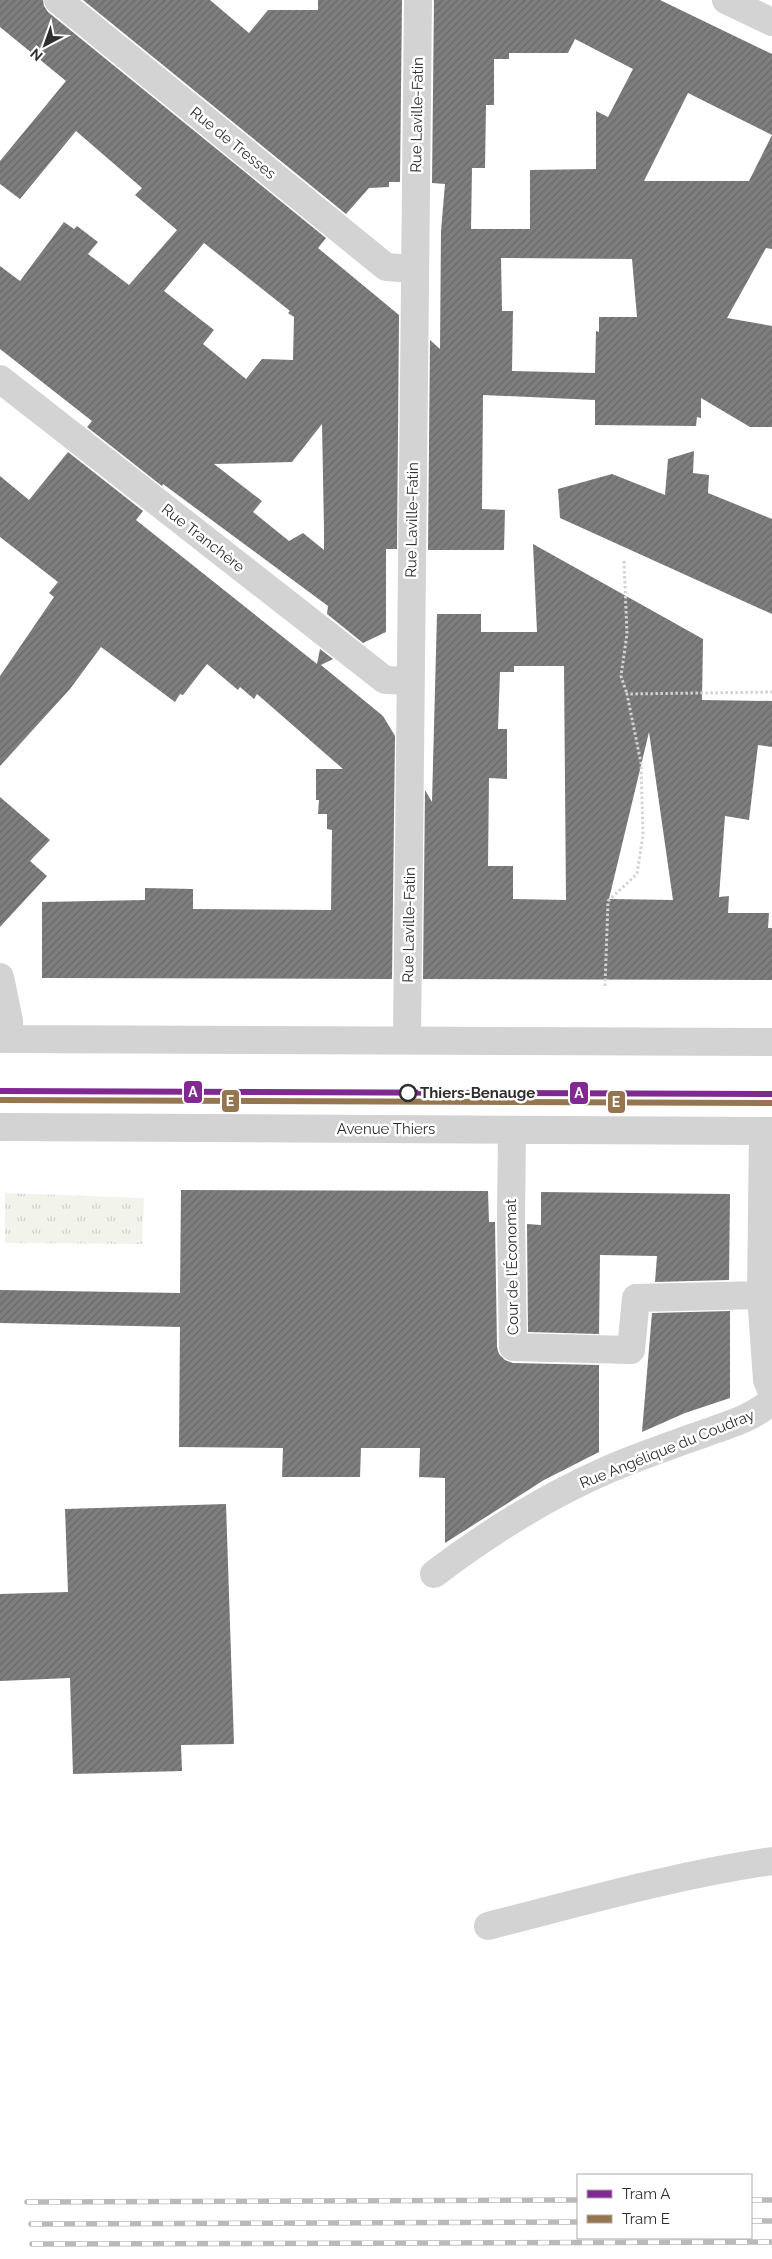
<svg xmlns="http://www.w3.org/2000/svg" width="772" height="2259" font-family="Raleway,sans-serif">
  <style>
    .grass { fill: url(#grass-tufts) }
    .building { fill: url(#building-hatch); fill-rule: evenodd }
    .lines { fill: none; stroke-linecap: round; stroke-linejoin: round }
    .path { stroke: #d3d3d3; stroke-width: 3; stroke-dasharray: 2.5 2.5; stroke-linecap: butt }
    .minor { stroke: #d3d3d3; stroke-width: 28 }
    .rail-casing { stroke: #bababa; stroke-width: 5.5 }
    .rail { stroke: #fff; stroke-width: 4; stroke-dasharray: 11; stroke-linecap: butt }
    .tram-1-casing { stroke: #fff; stroke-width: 10 }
    .tram-2-casing { stroke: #fff; stroke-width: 10 }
    .tram-1 { stroke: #802990; stroke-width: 6 }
    .tram-2 { stroke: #967651; stroke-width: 6 }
    .stop-dot { fill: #fff; stroke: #2e2e2e; stroke-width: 2.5 }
    .labels { text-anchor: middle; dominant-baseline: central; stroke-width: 5; stroke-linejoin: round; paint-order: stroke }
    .street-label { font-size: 15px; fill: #2e2e2e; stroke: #fff }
    .stop-label { font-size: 15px; font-weight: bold; fill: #2e2e2e; stroke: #fff; text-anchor: start }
    .line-badge { stroke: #fff; stroke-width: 2 }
    .badge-label { font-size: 14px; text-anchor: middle; font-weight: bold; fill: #fff }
  </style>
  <defs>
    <pattern id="grass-tufts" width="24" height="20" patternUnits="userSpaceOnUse" patternTransform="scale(1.25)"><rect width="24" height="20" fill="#f2f4ec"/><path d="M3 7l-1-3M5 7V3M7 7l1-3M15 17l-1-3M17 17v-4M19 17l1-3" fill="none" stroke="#d0d2cb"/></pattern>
    <pattern id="building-hatch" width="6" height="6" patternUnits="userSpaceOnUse" patternTransform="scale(1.25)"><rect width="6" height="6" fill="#7e7e7e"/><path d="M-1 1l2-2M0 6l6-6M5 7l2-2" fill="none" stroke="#686868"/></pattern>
  </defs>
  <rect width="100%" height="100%" fill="#fff"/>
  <path class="grass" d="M5 1193 144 1198 142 1244 5 1243Z"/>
  <path class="building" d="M0 0H43L44 6 48 12 326 238 318 248 399 315 397 549H386V632L363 643 327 614 328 606 163 484 162 486 87 427 92 421 0 349V266L20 281 64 222 74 229 77 226 98 242 88 254 129 285 177 230 135 195 142 188 76 131 20 199 0 184V161L66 81 0 27ZM204 243 290 311 288 313 294 317 293 360 262 359 246 379 203 344 214 330 164 291ZM322 424 324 529V550L303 533 289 541 253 512 262 501 214 464 292 462Z
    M83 0H210L249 33 268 10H318V0H402L400 182H389V187L369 188 346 214Z
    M434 0H660L772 54V135L688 93 644 181H749L772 135V249L766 248 727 318 772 326V427H750L701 398V418L697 417 696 426 595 425V400L483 395 482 509 505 510 504 550H428L430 340 440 349 441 231 445 184 432 183ZM575 39 633 69 608 117 596 111V169L530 170V229H471L472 168H485L486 105H494V59H509V53H568ZM501 258 632 259 637 317H599V332L596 331 595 373 512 371 513 311H502Z
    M694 451 693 473 709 475 708 493 772 519V614L560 518 558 489 612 474 665 495 668 459Z
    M68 452 143 511 136 520 317 664 320 649 333 659 321 665 383 716 395 736 392 979 42 978V902L145 900V888L193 889V909L331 910 332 830 327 829V814H318L319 800H316V769H343L257 694 254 699 240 687 238 690 207 664 183 695 180 694 175 702 101 647 70 689 0 766V676L54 597 49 593 58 582 0 537V476L29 500Z
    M533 544 703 639 702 700 772 701V747L758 745 749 820 725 816 719 897 729 896 728 913H769L768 928H772V980L423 979 425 790 432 802 437 614H481V632H537ZM514 666H564L566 900 513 899V866H488L489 778 507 779V729H498L500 672H514ZM649 732 673 900 609 899Z
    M0 797 50 840 30 861 47 876 0 927Z
    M181 1190 488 1191 489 1222H495L497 1347 499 1354 505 1360 513 1363 599 1365V1452L544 1480 445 1543V1478L419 1477 420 1448H361L360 1477H282L283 1448 179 1447 180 1327 0 1323V1290L180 1293Z
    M541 1192 730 1194 729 1280 655 1282 657 1256 600 1255 599 1334 528 1332 527 1224 541 1225Z
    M730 1311V1398L685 1413 642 1432 652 1313Z
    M226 1504 234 1744 181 1745 182 1771 73 1774 70 1678 0 1681V1594L68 1592 65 1509Z"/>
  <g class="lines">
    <path class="path" d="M624 561 627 634 621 676 627 694
      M605 986 608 901 637 874 643 835 641 763 627 694 772 692"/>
    <path class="minor" d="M58 0 386 267 415 269
      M726 0 772 22
      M0 379 385 680 410 681
      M0 977 9 1021V1039
      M0 1039 772 1042
      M407 1040 418 0
      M0 1127 772 1131
      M512 1130 511 1219 513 1347 631 1350 636 1298 761 1295
      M763 1131 761 1295 767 1380 772 1392
      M434 1574C488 1533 545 1497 607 1470 637 1457 669 1446 700 1435 724 1426 752 1419 772 1401
      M488 1926C582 1902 676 1875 772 1861"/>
    <g class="rail-casing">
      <path id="rail" d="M751 2200H772
        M27 2202 578 2200
        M751 2221H772
        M31 2224 578 2222
        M32 2244 772 2242"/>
    </g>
    <use href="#rail" class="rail"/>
    <g class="tram-1-casing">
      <path id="tram-1" d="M0 1091 772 1094"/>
    </g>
    <g class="tram-2-casing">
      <path id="tram-2" d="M0 1100 772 1103"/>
    </g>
    <use href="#tram-1" class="tram-1"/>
    <use href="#tram-2" class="tram-2"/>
  </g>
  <circle class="stop-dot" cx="408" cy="1093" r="8"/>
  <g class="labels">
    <g class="street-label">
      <text transform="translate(417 115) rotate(-89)">Rue Laville-Fatin</text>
      <text transform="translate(233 143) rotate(39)">Rue de Tresses</text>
      <text transform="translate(412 520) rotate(-89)">Rue Laville-Fatin</text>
      <text transform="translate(203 538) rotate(38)">Rue Tranchère</text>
      <text transform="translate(409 925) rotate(-89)">Rue Laville-Fatin</text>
      <text x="386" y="1129">Avenue Thiers</text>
      <text transform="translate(512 1267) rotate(-91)">Cour de l'Économat</text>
      <text transform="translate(667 1449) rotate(-22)">Rue Angélique du Coudray</text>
    </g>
    <g class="stop-label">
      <text x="420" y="1093">Thiers-Benauge</text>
    </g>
  </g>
  <g class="line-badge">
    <rect x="183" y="1080" width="20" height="24" rx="5" fill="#802990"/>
    <rect x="569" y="1081" width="20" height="24" rx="5" fill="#802990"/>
    <rect x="221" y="1089" width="19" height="24" rx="5" fill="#967651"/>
    <rect x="607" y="1090" width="19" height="24" rx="5" fill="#967651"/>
  </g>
  <g class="badge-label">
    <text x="193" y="1097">A</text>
    <text x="579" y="1098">A</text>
    <text x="230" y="1106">E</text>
    <text x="616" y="1107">E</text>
  </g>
  <rect x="577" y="2174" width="175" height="65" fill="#ffffff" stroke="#ababab"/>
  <rect x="587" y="2190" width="25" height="8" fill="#802990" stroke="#ababab"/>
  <text x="622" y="2199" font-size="15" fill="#2e2e2e">Tram A</text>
  <rect x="587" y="2215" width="25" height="8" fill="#967651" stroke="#ababab"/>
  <text x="622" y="2224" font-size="15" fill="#2e2e2e">Tram E</text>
  <g transform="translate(45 45) rotate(221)" stroke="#ffffff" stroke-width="4" paint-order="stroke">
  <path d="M0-4L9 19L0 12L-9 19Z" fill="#2e2e2e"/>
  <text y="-8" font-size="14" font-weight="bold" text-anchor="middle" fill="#2e2e2e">N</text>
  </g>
</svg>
